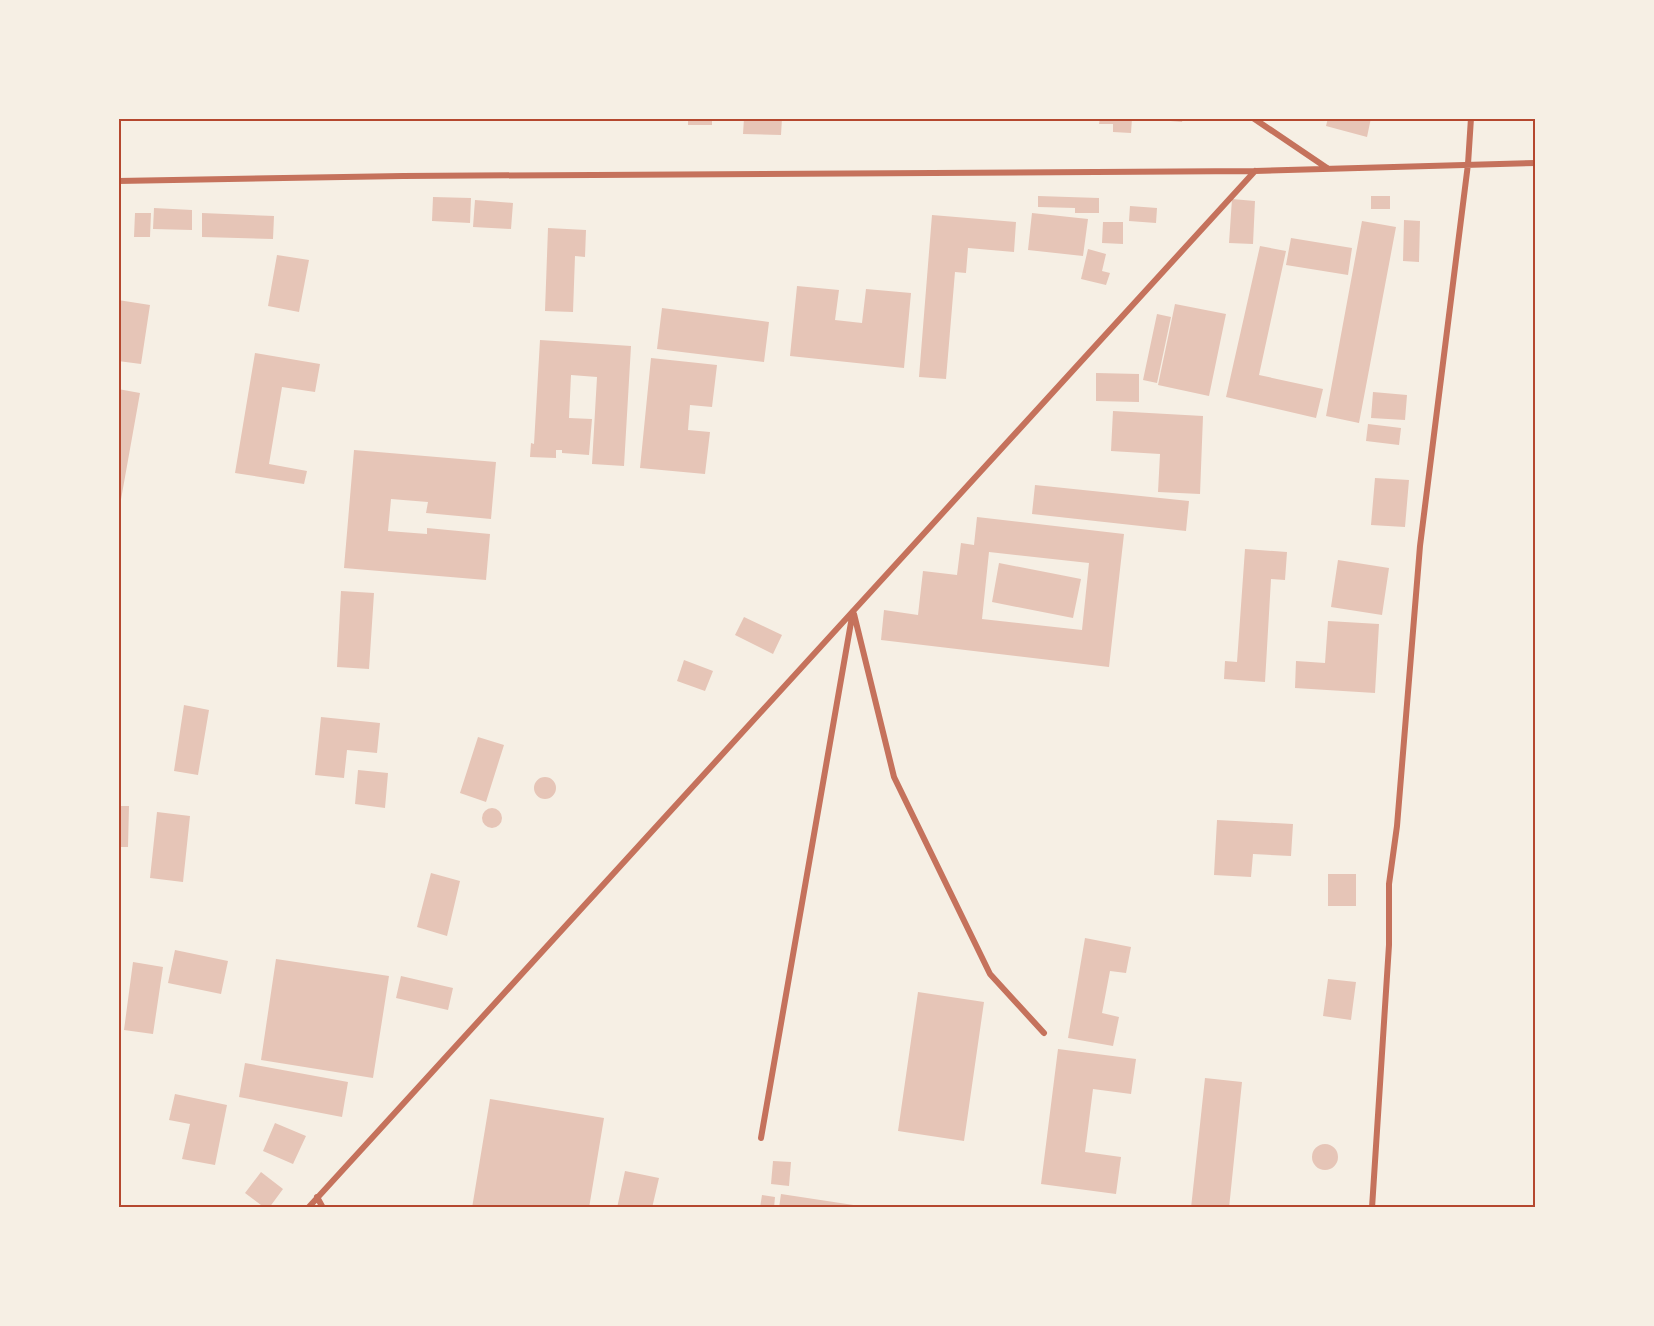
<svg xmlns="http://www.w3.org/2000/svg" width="1654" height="1326" font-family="Rubik,sans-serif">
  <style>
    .building { fill: #e6c5b7; fill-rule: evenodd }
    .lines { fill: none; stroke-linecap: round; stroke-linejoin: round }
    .minor { stroke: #c5725c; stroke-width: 6 }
    .neatline { fill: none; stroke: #b5482f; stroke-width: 2 }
  </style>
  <rect width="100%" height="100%" fill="#f6efe4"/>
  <path class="building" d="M688 118H712V125H688Z
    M744 118H782L781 135 743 134Z
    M1100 118H1132L1131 133 1113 132V124H1099Z
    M1159 118H1183L1182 122 1159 120Z
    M1328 118H1371L1367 137 1326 126Z
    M1038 196 1099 198V213H1075V208L1038 207Z
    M1371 196H1390V209H1371Z
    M433 197 471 198 470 223 432 221Z
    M1232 199 1255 201 1253 244 1229 243Z
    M475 200 513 203 511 229 473 227Z
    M1130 206 1157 208 1156 223 1129 221Z
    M154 208 192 210V230L153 229Z
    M135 213H151L150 237H134Z
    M202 213 274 216 273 239 202 237Z
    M1032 213 1088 219 1083 256 1028 250Z
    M932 215 1016 222 1014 252 968 248 966 273 955 272 946 379 919 377Z
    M1404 220 1420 221 1419 262 1403 261Z
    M1362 221 1396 227 1359 423 1326 416Z
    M1103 222H1123V244L1102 243Z
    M548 228 586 230 585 257 575 256 573 312 545 311Z
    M1291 238 1352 248 1348 275 1286 265Z
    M1260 246 1286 251 1259 375 1323 389 1316 418 1226 397Z
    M1088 249 1106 254 1102 271 1110 273 1106 285 1081 279Z
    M277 255 309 260 299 312 268 306Z
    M797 286 839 290 835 320 862 323 866 289 911 293 904 368 790 356Z
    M118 300 150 305 141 364 118 361Z
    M1175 304 1226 314 1209 396 1158 385Z
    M662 308 769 322 764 362 657 349Z
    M1157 314 1171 317 1157 383 1143 380Z
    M540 340 631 346 624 466 592 464 597 377 571 375 569 418 592 419 589 455 562 453V450H556V458L530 457 531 443 534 444Z
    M255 353 320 364 315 392 282 387 269 464 307 471 304 484 235 473Z
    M651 358 717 365 712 407 690 405 688 430 710 432 705 474 640 468Z
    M1096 373 1139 374V402L1096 401Z
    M118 389 140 393 120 505H118Z
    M1373 392 1407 395 1405 420 1371 418Z
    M1113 411 1203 416 1200 494 1158 492 1160 454 1111 451Z
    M1368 424 1401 428 1399 445 1366 441Z
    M354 450 496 462 491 519 426 513 428 502 391 499 388 531 427 534V528L490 534 486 580 344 568Z
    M1375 478 1409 480 1405 527 1371 525Z
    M1035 485 1189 501 1186 531 1032 514Z
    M977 517 1124 534 1109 667 881 640 884 610 918 615 923 571 957 575 961 543 974 545ZM989 552 1089 563 1082 630 982 619Z
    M1245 549 1287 552 1285 580 1271 579 1265 682 1224 679 1225 661 1237 662Z
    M1338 560 1389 568 1382 615 1331 607Z
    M999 563 1081 579 1073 618 992 602Z
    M341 591 374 593 369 669 337 667Z
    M744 617 782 635 773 654 735 635Z
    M1328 621 1379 624 1375 693 1295 688 1296 661 1325 663Z
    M684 660 713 671 705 691 677 681Z
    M184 705 209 710 198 775 174 771Z
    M321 717 380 723 377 753 347 750 344 778 315 775Z
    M478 737 504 745 486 802 460 793Z
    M358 770 388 773 385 808 355 804Z
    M534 788a11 11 0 1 1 22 0a11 11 0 1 1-22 0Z
    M118 806H129L128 847H118Z
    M482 818a10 10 0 1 1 20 0a10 10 0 1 1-20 0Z
    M157 812 190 816 183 882 150 878Z
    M1217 820 1293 824 1291 856 1253 854 1251 877 1214 875Z
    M431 873 460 881 447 936 417 927Z
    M1328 874H1356V906H1328Z
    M1085 938 1131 947 1126 973 1110 971 1102 1013 1119 1017 1113 1046 1068 1038Z
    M175 950 228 961 221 994 168 983Z
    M276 959 389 976 373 1078 261 1060Z
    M133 962 163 967 153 1034 124 1030Z
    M401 976 453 988 448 1010 396 998Z
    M1328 979 1356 982 1351 1020 1323 1016Z
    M918 992 984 1002 964 1141 898 1131Z
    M1058 1049 1136 1059 1131 1094 1093 1089 1085 1152 1121 1157 1116 1194 1041 1184Z
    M245 1063 348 1082 342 1117 239 1097Z
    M1205 1078 1242 1082 1229 1208H1191Z
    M175 1094 227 1105 215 1165 182 1159 190 1124 169 1120Z
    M490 1099 604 1118 589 1208H472Z
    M275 1123 306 1136 293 1164 263 1151Z
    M1312 1157a13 13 0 1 1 26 0a13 13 0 1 1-26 0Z
    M773 1161 791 1162 789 1186 771 1184Z
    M625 1171 659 1178 652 1208H617Z
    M261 1172 283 1189 269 1208H265L245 1193Z
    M781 1194 860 1206V1208H779Z
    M762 1195 775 1197 774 1208H760Z"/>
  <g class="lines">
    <path class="minor" d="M1253 118 1327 168
      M118 181 403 176 1255 171 1536 163
      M854 614 894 777 990 974 1044 1033
      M761 1138 853 611
      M317 1197 323 1208
      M308 1208 1255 171
      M1372 1208 1389 945V884L1397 826 1420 546 1468 164 1471 118"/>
  </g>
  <rect width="1654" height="1326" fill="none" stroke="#f6efe4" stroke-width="240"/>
  <rect x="120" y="120" width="1414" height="1086" class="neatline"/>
</svg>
